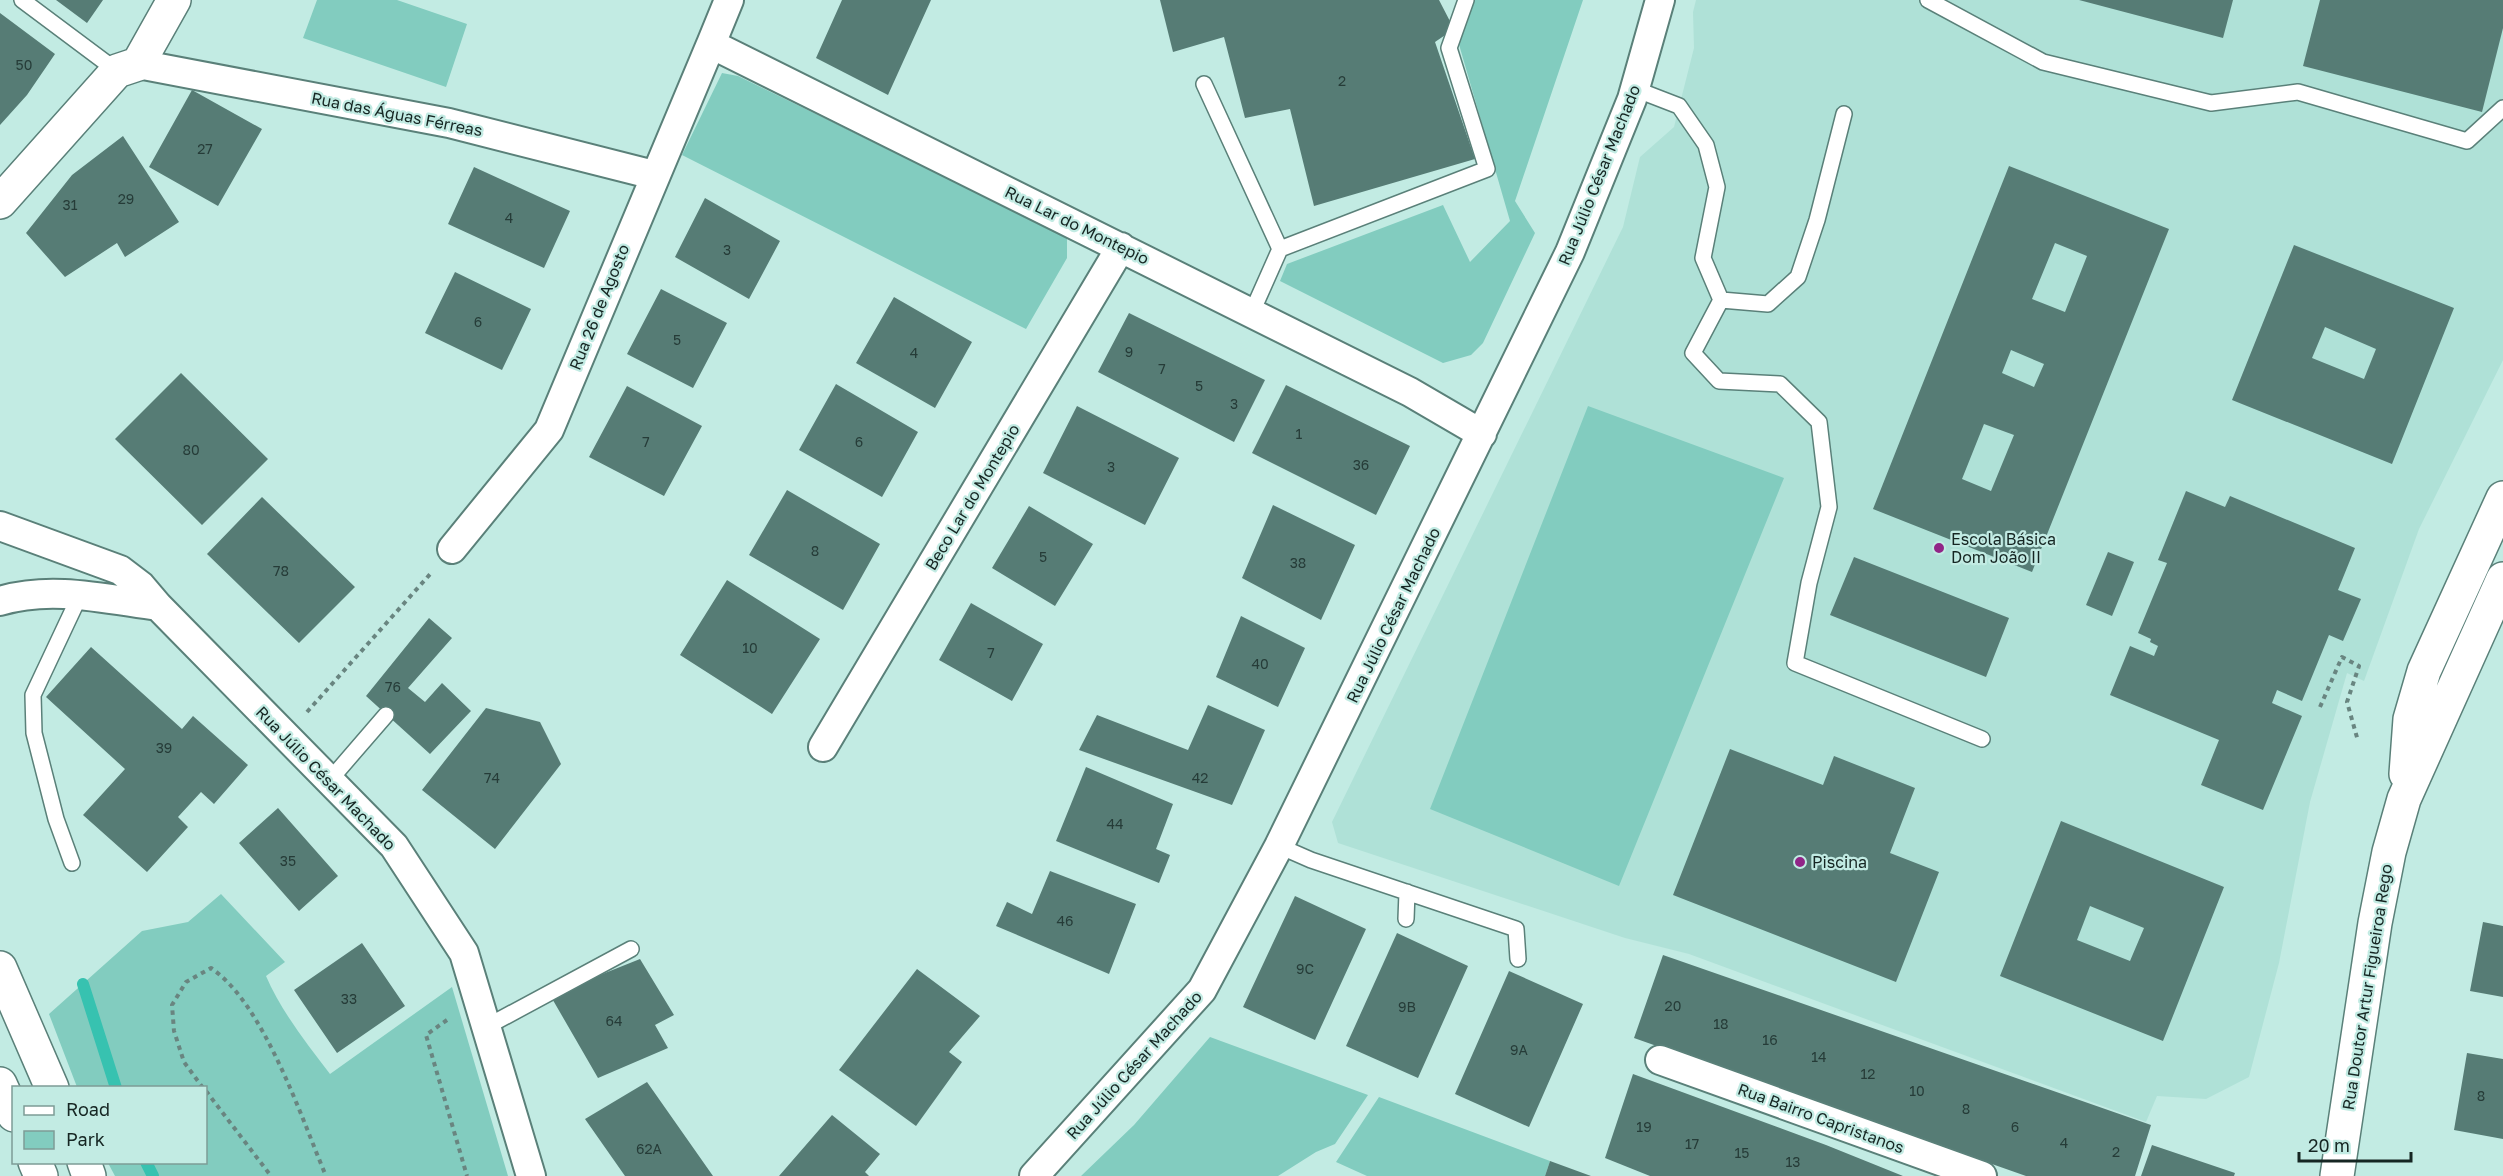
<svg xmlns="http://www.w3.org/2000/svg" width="2503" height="1176" font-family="'Golos Text',sans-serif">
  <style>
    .built { fill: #afe1d7 }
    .green { fill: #82ccbf }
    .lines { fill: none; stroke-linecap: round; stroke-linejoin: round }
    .stream { stroke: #37c2b0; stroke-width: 12 }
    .building { fill: #567c75; fill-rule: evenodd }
    .service-casing { stroke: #5a8079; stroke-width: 18 }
    .minor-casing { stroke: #5a8079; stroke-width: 32 }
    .tertiary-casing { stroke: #5a8079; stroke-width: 36 }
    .secondary-casing { stroke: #5a8079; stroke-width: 36 }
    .primary-casing { stroke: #5a8079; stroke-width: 36 }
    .path { stroke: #698580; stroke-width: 4; stroke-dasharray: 4.5 4.5; stroke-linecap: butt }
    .service { stroke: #fff; stroke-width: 15 }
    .minor { stroke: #fff; stroke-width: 28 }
    .tertiary { stroke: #fff; stroke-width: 33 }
    .secondary { stroke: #fff; stroke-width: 33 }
    .primary { stroke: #fff; stroke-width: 33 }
    .poi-dot { fill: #912587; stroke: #c2ebe3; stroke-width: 2 }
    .labels { text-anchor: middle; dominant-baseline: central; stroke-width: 4.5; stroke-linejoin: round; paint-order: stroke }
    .number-label { font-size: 14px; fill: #263c38 }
    .street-label { font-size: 16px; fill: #162623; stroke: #c2ebe3 }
    .poi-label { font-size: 16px; fill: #162623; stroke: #c2ebe3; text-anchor: start }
  </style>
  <rect width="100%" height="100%" fill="#c2ebe3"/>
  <path class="built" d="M1696 0H2503V360L2419 529 2364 681 2347 673 2310 802 2279 963 2249 1077 2206 1099 2157 1096 2146 1122 1689 954 1625 938 1338 843 1332 822 1623 227 1640 157 1674 127 1694 48 1693 12Z"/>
  <path class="green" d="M317 0H397L467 24 446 87 303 38Z
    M1471 0H1583L1515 201 1535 233 1483 343 1471 355 1443 363 1280 281 1287 264 1443 205 1470 262 1510 221 1458 41Z
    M722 73 738 76 1067 236V258L1026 329 682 155Z
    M1588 406 1784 478 1619 886 1430 809Z
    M221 894 285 962 266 976C281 1011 307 1044 330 1074L452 987 508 1176H115L108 1163 206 1162V1088L77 1087 49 1014 142 931 188 922Z
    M1210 1037 1368 1095 1335 1144 1316 1152 1278 1176H1081L1134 1125Z
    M1379 1097 1550 1161 1545 1176H1367L1336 1162Z"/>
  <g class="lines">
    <path class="stream" d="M83 984 116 1088
      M146 1162 153 1176"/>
  </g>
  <path class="building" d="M56 0H103L87 23Z
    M842 0H931L888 95 816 58Z
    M1160 0H1439L1454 29 1435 42 1475 159 1314 206 1290 109 1245 118 1224 37 1173 52Z
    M2079 0H2233L2223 38Z
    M2320 0H2503V28L2482 112 2303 66Z
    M0 13 55 54 27 95 0 125Z
    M192 90 262 129 218 206 149 167Z
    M123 136 179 222 125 257 117 243 65 277 26 233 72 175Z
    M2009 166 2169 229 2032 572 1873 509ZM2055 243 2087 256 2065 312 2032 299ZM2011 350 2044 364 2034 387 2002 373ZM1984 424 2014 435 1991 491 1962 479Z
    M474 167 570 211 544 268 448 224Z
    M705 198 780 241 749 299 675 257Z
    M2294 245 2454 308 2392 464 2232 400ZM2325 327 2376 349 2364 379 2312 358Z
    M455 272 531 309 502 370 425 333Z
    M661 289 727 323 693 388 627 354Z
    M894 297 972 342 935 408 856 363Z
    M1129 313 1265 380 1234 442 1098 372Z
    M181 373 268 459 202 525 115 439Z
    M836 384 918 432 882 497 799 450Z
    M1286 385 1410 446 1376 515 1252 453Z
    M627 386 702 426 664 496 589 457Z
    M1077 406 1179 458 1145 525 1043 473Z
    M787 490 880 544 843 610 749 555Z
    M2186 491 2225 507 2230 496 2355 548 2338 590 2361 599 2343 641 2329 635 2302 701 2277 690 2272 703 2302 716 2263 810 2201 785 2219 740 2110 695 2130 646 2154 656 2158 646 2150 642 2151 639 2138 633 2167 563 2158 560Z
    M262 497 355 587 299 643 207 554Z
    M1273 505 1355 545 1321 620 1242 578Z
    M1029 506 1093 544 1055 606 992 568Z
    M2108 552 2134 562 2112 616 2086 605Z
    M1854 557 2009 618 1986 677 1830 615Z
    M727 580 820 639 772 714 680 655Z
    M971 603 1043 644 1012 701 939 660Z
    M1241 616 1305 648 1278 707 1216 677Z
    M429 618 452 638 408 688 425 702 442 683 471 711 430 754 366 696Z
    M91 647 182 729 193 716 248 765 214 804 201 792 178 817 188 827 147 872 83 815 125 769 46 697Z
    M1208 705 1265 730 1232 805 1079 750 1097 715 1188 750Z
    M486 708 540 722 561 764 495 849 422 790Z
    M1730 749 1823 785 1834 756 1915 788 1890 853 1939 872 1896 982 1673 895Z
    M1086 767 1173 804 1156 849 1170 855 1159 883 1056 841Z
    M278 808 338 876 299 911 239 843Z
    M2061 821 2224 887 2163 1041 2000 976ZM2090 906 2144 928 2130 961 2077 940Z
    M1050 871 1136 904 1109 974 996 926 1007 902 1032 914Z
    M1295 896 1366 929 1315 1040 1243 1007Z
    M2483 922 2503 926V997L2470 991Z
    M1397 933 1468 966 1418 1078 1346 1046Z
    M362 943 405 1006 337 1053 294 990Z
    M1663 955 2151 1125 2135 1176H2026L1634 1038Z
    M640 959 674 1015 655 1025 668 1048 598 1078 550 995Z
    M917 969 980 1016 949 1052 962 1062 916 1126 839 1070Z
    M1509 971 1583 1004 1529 1127 1455 1094Z
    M2467 1053 2503 1059V1139L2454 1130Z
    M1633 1074 1826 1145 1903 1176H1650L1605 1158Z
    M647 1082 713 1176H625L585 1119Z
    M832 1115 880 1154 865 1172 869 1176H779Z
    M2152 1145 2235 1173 2234 1176H2141Z
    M1550 1161 1591 1176H1545Z"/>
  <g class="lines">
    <g class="service-casing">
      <path id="service" d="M22 0 117 71
        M1928 0 2043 62 2211 103 2298 92 2467 141 2503 108
        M1204 84 1280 249 1252 312
        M1635 89 1679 106 1706 145 1717 187 1703 258 1721 300 1768 304 1798 277 1817 220 1844 114
        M1280 249 1487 169 1449 48 1466 0
        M1721 300 1693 353 1719 381 1780 384 1819 422 1829 507 1809 583 1795 663 1982 739
        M329 781 386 715
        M1279 846 1311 860 1516 929 1518 959
        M72 863 56 819 34 733 33 695 80 595
        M1406 919 1407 892
        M486 1027 631 949"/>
    </g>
    <g class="minor-casing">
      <path id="minor" d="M729 0 711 44 1410 392 1482 434
        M138 64 449 123 654 175
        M0 526 120 570 141 586 158 606 394 846 464 953 531 1176
        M452 549 549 430 711 44
        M0 601C51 585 106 599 158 606
        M823 747 1121 247
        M1660 1060 1982 1176
        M1034 1176 1202 990 1279 846 1570 252 1632 99 1660 0"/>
    </g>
    <g class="tertiary-casing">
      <path id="tertiary" d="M0 202 117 71 138 64 174 0"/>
    </g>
    <g class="secondary-casing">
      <path id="secondary" d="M2406 774 2410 719 2424 671 2503 498
        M2337 1176 2375 923 2389 852 2404 799 2503 579"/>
    </g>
    <g class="primary-casing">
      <path id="primary" d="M0 968 52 1088
        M0 1084 14 1115
        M35 1162 41 1176
        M84 1162 89 1176"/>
    </g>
    <path class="path" d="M2320 707 2342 657 2359 666 2347 702 2358 741
      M307 712 432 572
      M447 1020 426 1035 467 1176
      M203 1088 184 1062 174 1031 172 1005 186 982 211 968C264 1004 301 1117 326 1176
      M206 1091 271 1176"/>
    <use href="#service" class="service"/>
    <use href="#minor" class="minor"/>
    <use href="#tertiary" class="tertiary"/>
    <use href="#secondary" class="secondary"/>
    <use href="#primary" class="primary"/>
  </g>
  <g class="poi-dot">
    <circle cx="1939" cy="548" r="6"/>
    <circle cx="1800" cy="862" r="6"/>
  </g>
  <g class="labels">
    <g class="number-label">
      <text x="24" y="64">50</text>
      <text x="1342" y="80">2</text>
      <text x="205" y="148">27</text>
      <text x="126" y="198">29</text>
      <text x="70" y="204">31</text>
      <text x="509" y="217">4</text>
      <text x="727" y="249">3</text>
      <text x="478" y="321">6</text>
      <text x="677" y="339">5</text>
      <text x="1129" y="351">9</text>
      <text x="914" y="352">4</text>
      <text x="1162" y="368">7</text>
      <text x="1199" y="385">5</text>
      <text x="1234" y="403">3</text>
      <text x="1299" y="433">1</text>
      <text x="646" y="441">7</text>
      <text x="859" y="441">6</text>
      <text x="191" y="449">80</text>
      <text x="1361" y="464">36</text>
      <text x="1111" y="466">3</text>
      <text x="815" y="550">8</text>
      <text x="1043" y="556">5</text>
      <text x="1298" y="562">38</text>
      <text x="281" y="570">78</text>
      <text x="750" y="647">10</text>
      <text x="991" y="652">7</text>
      <text x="1260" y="663">40</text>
      <text x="393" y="686">76</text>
      <text x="164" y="747">39</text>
      <text x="492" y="777">74</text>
      <text x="1200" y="777">42</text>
      <text x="1115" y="823">44</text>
      <text x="288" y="860">35</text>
      <text x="1065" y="920">46</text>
      <text x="1305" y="968">9C</text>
      <text x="349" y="998">33</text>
      <text x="1673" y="1005">20</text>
      <text x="1407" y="1006">9B</text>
      <text x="614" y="1020">64</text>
      <text x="1721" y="1023">18</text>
      <text x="1770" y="1039">16</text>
      <text x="1519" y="1049">9A</text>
      <text x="1819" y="1056">14</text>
      <text x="1868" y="1073">12</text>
      <text x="1917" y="1090">10</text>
      <text x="2481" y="1095">8</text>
      <text x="1966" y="1108">8</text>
      <text x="1644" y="1126">19</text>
      <text x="2015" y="1126">6</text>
      <text x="2064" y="1142">4</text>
      <text x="1692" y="1143">17</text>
      <text x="649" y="1148">62A</text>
      <text x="2116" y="1151">2</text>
      <text x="1742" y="1152">15</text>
      <text x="1793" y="1161">13</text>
    </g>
    <g class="street-label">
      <text transform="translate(397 114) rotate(11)">Rua das Águas Férreas</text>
      <text transform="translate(1599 175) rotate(-68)">Rua Júlio César Machado</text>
      <text transform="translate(1077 225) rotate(26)">Rua Lar do Montepio</text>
      <text transform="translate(599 307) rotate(-68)">Rua 26 de Agosto</text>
      <text transform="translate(972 497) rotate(-59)">Beco Lar do Montepio</text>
      <text transform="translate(1393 615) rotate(-64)">Rua Júlio César Machado</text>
      <text transform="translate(326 778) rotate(46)">Rua Júlio César Machado</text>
      <text transform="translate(2367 987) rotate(-81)">Rua Doutor Artur Figueiroa Rego</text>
      <text transform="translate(1134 1065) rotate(-48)">Rua Júlio César Machado</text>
      <text transform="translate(1821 1118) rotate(20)">Rua Bairro Capristanos</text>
    </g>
    <g class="poi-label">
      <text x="1951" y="539">Escola Básica<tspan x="1951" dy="18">Dom João II</tspan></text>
      <text x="1812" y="862">Piscina</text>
    </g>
  </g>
  <rect x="12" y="1086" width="195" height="78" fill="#c2ebe3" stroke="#7d9c96" stroke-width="1.5"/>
  <rect x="24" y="1106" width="30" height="9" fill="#ffffff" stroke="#7d9c96" stroke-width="1.5"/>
  <text x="66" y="1116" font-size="18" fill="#162623">Road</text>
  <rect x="24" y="1131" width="30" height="18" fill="#82ccbf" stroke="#7d9c96" stroke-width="1.5"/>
  <text x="66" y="1146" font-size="18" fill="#162623">Park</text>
  <path d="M2299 1152v9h112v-9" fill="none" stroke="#162623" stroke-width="3"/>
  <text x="2308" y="1152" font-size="18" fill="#162623" stroke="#c2ebe3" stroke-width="4.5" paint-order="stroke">20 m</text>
</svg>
